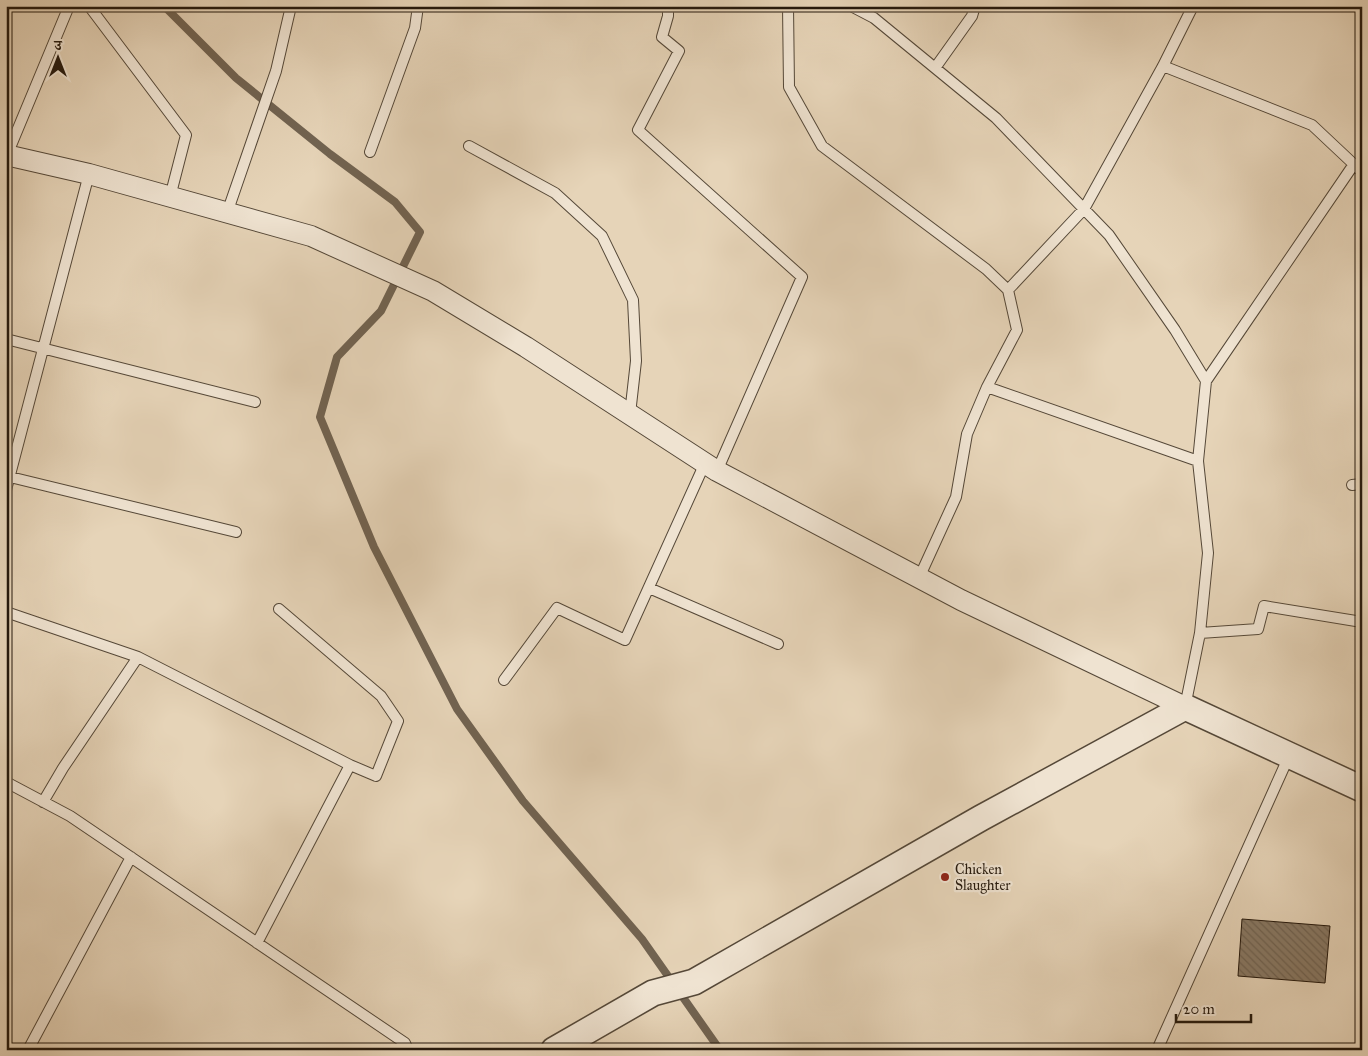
<svg xmlns="http://www.w3.org/2000/svg" width="1368" height="1056" font-family="'IM FELL Great Primer','Noto Serif Devanagari',serif">
  <style>
    .lines { fill: none; stroke-linecap: round; stroke-linejoin: round }
    .stream { stroke: #716351; stroke-width: 8 }
    .building { fill: url(#building-back-hatch); stroke: #25190d }
    .service-casing { stroke: #554838; stroke-width: 12 }
    .minor-casing { stroke: #554838; stroke-width: 22 }
    .tertiary-casing { stroke: #554838; stroke-width: 28 }
    .service { stroke: #efe3d1; stroke-width: 10 }
    .minor { stroke: #efe3d1; stroke-width: 20 }
    .tertiary { stroke: #efe3d1; stroke-width: 25 }
    .poi-dot { fill: #8f2418; stroke: #efe3d1; stroke-width: 2 }
    .labels { text-anchor: middle; dominant-baseline: central; stroke-width: 4.5; stroke-linejoin: round; paint-order: stroke }
    .poi-label { font-size: 14px; fill: #25190d; stroke: #efe3d1; text-anchor: start }
  </style>
  <defs>
    <pattern id="building-back-hatch" width="6" height="6" patternUnits="userSpaceOnUse" patternTransform="scale(1.25)"><rect width="6" height="6" fill="#897a66"/><path d="M-1 5l2 2M0 0l6 6M5-1l2 2" fill="none" stroke="#706352"/></pattern>
  </defs>
  <rect width="100%" height="100%" fill="#e6d4b8"/>
  <filter id="stains"><feTurbulence type="fractalNoise" baseFrequency=".004" numOctaves="4"/><feColorMatrix values="0 0 0 0 .2 0 0 0 0 .09 0 0 0 0 .02 0 0 0 .5 -.17"/></filter>
  <radialGradient id="worn" r=".72"><stop offset=".6" stop-color="#630" stop-opacity="0"/><stop offset="1" stop-color="#630" stop-opacity=".3"/></radialGradient>
  <g class="lines">
    <path class="stream" d="M164 6 236 78 330 154 395 202 420 232 381 311 337 357 320 417 374 547 457 709 523 801 642 939 720 1050"/>
  </g>
  <path class="building" d="M1242 919 1330 926 1325 983 1238 976Z"/>
  <g class="lines">
    <g class="service-casing">
      <path id="service" d="M89 6 186 135 170 197
        M668 6V16L662 37 679 51 638 130 802 277 717 471
        M788 6 789 87 822 146 986 269 1008 290 1017 330 987 387 967 434 956 497 919 578
        M851 6 874 18 996 118 1109 235 1175 330 1206 381 1198 461 1208 553 1200 633 1185 707
        M1163 66 1312 125 1362 172
        M935 68 972 16 975 6
        M469 146 555 193 602 236 633 300 636 361 630 414
        M370 152 415 28 418 6
        M7 155 69 6
        M227 213 276 71 291 6
        M1008 290 1084 209 1163 66 1193 6
        M6 339 255 402
        M1206 381 1354 164
        M987 387 1198 461
        M6 476 236 532
        M1352 485 1362 484
        M6 490 89 174
        M649 588 778 644
        M279 609 381 696 398 721 376 776 350 765
        M6 612 138 657 350 765 257 943
        M1200 633 1258 629 1264 606 1362 622
        M504 680 557 608 625 640 705 463
        M6 782 70 816 405 1043 408 1050
        M43 802 63 768 138 657
        M28 1050 131 857
        M1157 1050 1289 756"/>
    </g>
    <g class="minor-casing">
      <path id="minor" d="M6 155 89 174 311 236 433 291 526 347 717 471 961 600 1185 707"/>
    </g>
    <g class="tertiary-casing">
      <path id="tertiary" d="M554 1050 653 993 694 982 981 818 1185 707 1362 789"/>
    </g>
    <use href="#service" class="service"/>
    <use href="#minor" class="minor"/>
    <use href="#tertiary" class="tertiary"/>
  </g>
  <circle class="poi-dot" cx="945" cy="877" r="5"/>
  <g class="labels">
    <g class="poi-label">
      <text x="955" y="869">Chicken<tspan x="955" dy="16">Slaughter</tspan></text>
    </g>
  </g>
  <rect width="1368" height="1056" fill="none" stroke="#e6d4b8" stroke-width="25"/>
  <rect x="8" y="8" width="1353" height="1041" fill="none" stroke="#25190d" stroke-width="2.5"/>
  <rect x="12" y="12" width="1343" height="1031" fill="none" stroke="#25190d"/>
  <g transform="translate(58 58)" stroke="#efe3d1" stroke-width="4" paint-order="stroke">
  <path d="M0-4L9 19L0 12L-9 19Z" fill="#25190d"/>
  <text y="-8" font-size="14" font-weight="bold" text-anchor="middle" fill="#25190d">उ</text>
  </g>
  <path d="M1176 1014v8h75v-8" fill="none" stroke="#25190d" stroke-width="2.5"/>
  <text x="1183" y="1014" font-size="15" fill="#25190d" stroke="#efe3d1" stroke-width="4" paint-order="stroke">20 m</text>
  <rect width="100%" height="100%" filter="url(#stains)"/>
  <rect width="100%" height="100%" fill="url(#worn)"/>
</svg>
